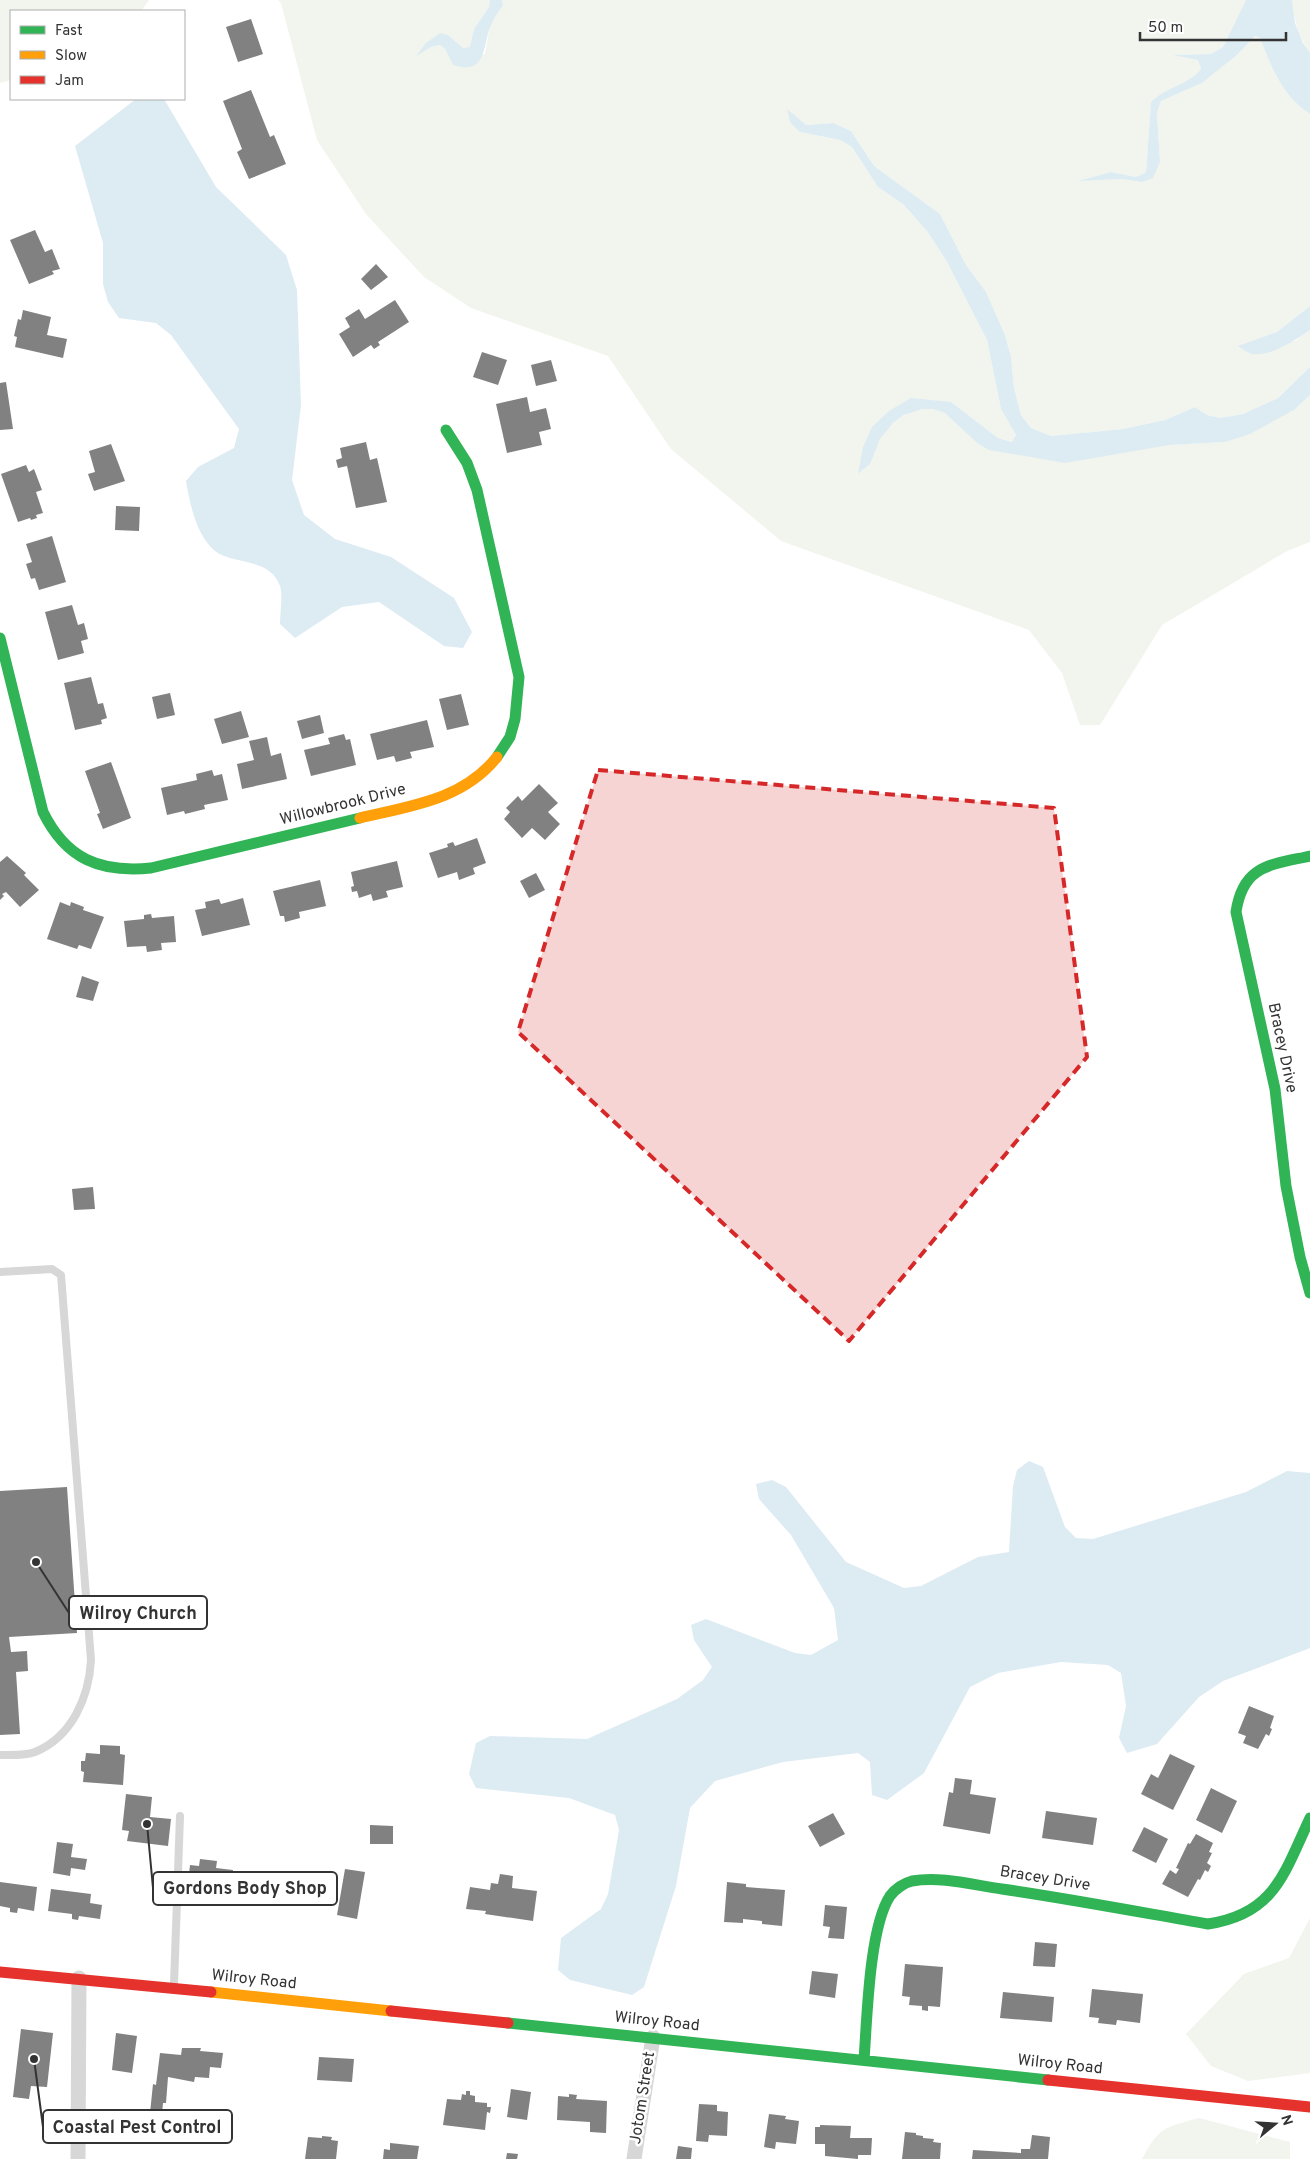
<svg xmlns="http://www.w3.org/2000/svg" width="1310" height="2159" font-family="Overpass,sans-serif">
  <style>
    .green { fill: #f1f5ed }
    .water { fill: #ddebf3 }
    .building { fill: #818181 }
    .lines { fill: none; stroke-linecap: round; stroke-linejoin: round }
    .lane { stroke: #d7d7d7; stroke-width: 8 }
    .street { stroke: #d7d7d7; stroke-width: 15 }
    .fast { stroke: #30b455; stroke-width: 11 }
    .slow { stroke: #ff9f0a; stroke-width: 11 }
    .jam { stroke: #e5322d; stroke-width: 11 }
    .marked { fill: #d62828; fill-opacity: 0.2; stroke: #d62828; stroke-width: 4; stroke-dasharray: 10 6; stroke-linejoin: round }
    .labels { text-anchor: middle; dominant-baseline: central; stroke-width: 5; stroke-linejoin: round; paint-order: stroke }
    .street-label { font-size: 16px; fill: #333; stroke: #fff }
    .leader { fill: none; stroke: #333; stroke-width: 2 }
    .callout-dot { fill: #333; stroke: #fff; stroke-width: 2 }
    .callout { fill: #fff; stroke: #333; stroke-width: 2 }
    .callout-label { font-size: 18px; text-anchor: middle; font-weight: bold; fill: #333 }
  </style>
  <rect width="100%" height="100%" fill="#fff"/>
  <path class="green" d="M0 0H149L141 11H11V80L0 83Z
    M278 0H490L489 7 474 29 471 47 463 48 448 35 417 54 431 47 440 45 445 49 453 65 485 54 490 25 503 5 502 0H1246L1223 47 1211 54 1176 55 1198 60 1201 69C1186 87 1168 86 1151 102L1146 172 1136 177 1111 172 1081 180 1121 179 1142 182 1160 162 1157 113 1161 101 1202 83 1237 55 1255 36 1260 38C1272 68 1282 96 1310 114V306L1277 332 1239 346 1295 341 1310 330V367L1278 398 1243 414 1220 418 1207 415 1195 407 1165 420 1123 429 1051 436 1031 428 1021 415 1014 388 1011 357 1005 335 986 292 966 265 940 214 874 166 851 131 833 123 806 125 787 110 800 132 840 140 852 147 878 187 903 204 927 231 946 260 987 340 1001 409 1016 435 1013 442 998 438 951 402 889 411 858 474C875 462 871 454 880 439 892 419 923 398 946 414 957 421 967 434 977 443L1169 445 1225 442 1294 410 1310 395V542L1287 551 1162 625 1100 725H1080L1062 673 1029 630 781 541 671 449 608 356 471 308 424 277 366 214 317 140 281 3Z
    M1292 0H1310V53C1298 36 1294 20 1292 0Z
    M1310 1918V2073L1248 2081 1211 2066 1186 2034 1244 1974 1289 1958Z
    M1199 2118 1290 2142V2159H1142C1160 2126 1164 2128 1199 2118Z"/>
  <path class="water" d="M490 0H502L503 5C499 11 494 18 491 25 482 45 488 76 453 65L445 49 440 45 431 47 416 56 426 43 440 33 448 35 463 48 470 47 474 29 489 7Z
    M1246 0H1292L1295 23 1303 43 1310 53V114C1282 96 1272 68 1260 38L1255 36 1237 55 1202 83 1161 101 1157 113 1160 162 1153 178 1142 182 1121 179 1078 181 1111 172 1136 177 1146 172 1151 102C1167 86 1187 86 1201 69L1198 60 1173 55 1211 54 1223 47Z
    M136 99H164L216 187 286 255 297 290 301 405 292 480 304 515 335 539 391 557 454 598 472 632 463 648 444 646 379 602 342 607 295 638 280 624C280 614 283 594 280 586 270 557 232 565 215 551 196 535 190 504 186 481L198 467 234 448 239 429 171 335 156 323 119 318 108 302 103 284V243L75 146Z
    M787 109 806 125 833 123 851 131 874 166 940 214 966 265 986 292 1005 335 1011 357 1014 388 1021 415 1031 428 1051 436 1123 429 1165 420 1195 407 1207 415 1220 418 1243 414 1278 398 1310 367V395L1294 410 1250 434 1225 442 1169 445 1065 463 989 450 977 443 945 413 933 409H922L904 415 893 423 880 439 870 464 858 474 863 447 872 427 889 411 911 398 951 402 998 438 1012 442 1016 435 1001 409 987 340 946 260 927 231 903 204 878 187 852 147 840 140 800 132 790 122Z
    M1310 306V330C1296 340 1270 357 1252 354 1248 353 1242 349 1238 346L1277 332Z
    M1029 1461 1043 1467 1065 1527 1076 1538 1093 1539 1246 1492 1287 1471 1310 1473V1648L1223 1681 1199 1697 1157 1744 1127 1753 1119 1738 1126 1706 1121 1673 1108 1665 1061 1662 998 1673 970 1687 924 1773 887 1800 872 1795 870 1762 858 1753 783 1762 715 1781 690 1808 676 1886 644 1987 632 1995 570 1980 558 1970 561 1938 601 1909 608 1894 619 1830 615 1815 569 1798 476 1788 469 1774 476 1743 490 1736 587 1739 677 1699 703 1680 712 1667 694 1640 691 1625 706 1619 795 1653 811 1655 838 1640 834 1608 791 1535 759 1499 756 1484 772 1480 786 1487 846 1562 904 1588 921 1586 978 1557 1009 1552 1013 1486 1017 1470Z"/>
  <path class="building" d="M251 19 263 54 238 62 226 27Z
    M251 90 270 137 274 135 286 164 249 179 237 152 242 149 223 101Z
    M35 230 45 252 52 249 60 269 52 271 54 274 29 284 10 240Z
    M376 264 388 277 371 290 361 279Z
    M395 300 409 322 378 342 380 345 374 349 371 345 353 357 339 334 350 327 345 318 359 309 365 319Z
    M23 310 51 317 47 335 67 339 63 358 15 347 17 337 14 336 18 319 21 320Z
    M482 352 507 360 498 385 473 377Z
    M551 360 557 381 536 386 531 365Z
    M6 382 13 429 0 430V383Z
    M527 397 530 412 546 408 551 429 539 432 542 445 507 453 496 404Z
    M366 442 370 460 377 458 387 502 356 508 347 466 338 468 336 460 342 458 340 448Z
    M111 444 125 481 94 491 88 474 95 472 89 451Z
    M26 465 29 472 34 469 42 490 36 492 43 513 36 515 37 518 31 520 30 518 18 522 1 474Z
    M116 506 140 507 139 531 115 530Z
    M52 536 66 582 39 590 35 578 31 579 26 564 32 562 26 544Z
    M72 605 78 625 84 623 88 639 81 641 84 653 58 660 45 612Z
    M91 677 98 704 103 703 107 718 101 720 102 724 75 730 64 683Z
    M170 693 175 715 157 719 152 697Z
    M461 694 469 725 447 730 439 699Z
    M241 711 249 737 222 744 214 719Z
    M320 715 324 733 302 739 297 721Z
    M427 720 434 747 410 752 412 758 396 762 394 756 377 760 370 734Z
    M344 734 346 740 350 739 356 765 311 776 304 750 330 744 328 738Z
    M267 737 271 756 281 753 287 779 242 789 237 764 254 760 249 741Z
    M111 762 131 818 103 829 97 814 100 813 85 771Z
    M212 770 214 776 222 774 228 800 204 805 205 809 185 814 184 811 167 815 161 788 197 780 196 774Z
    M539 784 558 803 548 812 560 824 545 840 532 828 522 838 504 819 510 812 506 808 518 796 522 801Z
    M477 838 486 863 473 868 475 874 459 880 457 872 438 878 429 853 448 847 447 844 453 842 455 846Z
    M7 856 26 873 24 875 39 890 20 907 6 892 2 894 4 896 0 900V862Z
    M397 861 403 887 386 891 388 897 373 901 371 894 359 898 357 891 352 892 351 887 354 886 351 872Z
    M536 873 545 890 529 898 520 881Z
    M320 880 326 906 299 912 300 918 285 922 284 916H280L273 891Z
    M243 898 250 925 202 936 195 910 206 908 205 902 219 899 221 904Z
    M60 902 70 906 71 902 84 907 83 910 104 917 91 949 79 945 77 949 47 939Z
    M151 914 152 918 174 916 176 942 161 943 162 950 147 952 146 946 127 947 124 921 144 919V915Z
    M82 976 99 982 93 1001 76 997Z
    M93 1187 95 1209 74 1210 72 1189Z
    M67 1487 77 1633 9 1637 11 1652 27 1651 28 1671 16 1672 20 1734 0 1735V1491Z
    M1249 1706 1274 1716 1270 1728 1272 1729 1269 1736 1266 1734 1258 1749 1243 1743 1246 1736 1238 1733Z
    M100 1745 120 1746V1754L125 1755 123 1785 83 1782 84 1772 81 1771V1761H85L86 1753 100 1754Z
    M1170 1754 1195 1766 1173 1810 1141 1794 1151 1774 1158 1778Z
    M955 1778 972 1780 970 1794 996 1798 990 1834 943 1826 949 1792 953 1793Z
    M1211 1788 1237 1801 1222 1833 1196 1820Z
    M126 1794 152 1797 150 1817 171 1819 168 1846 127 1841 129 1831 122 1830Z
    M1046 1811 1097 1818 1093 1845 1042 1838Z
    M833 1813 845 1834 820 1847 808 1826Z
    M370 1825 393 1826V1844H370Z
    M1144 1827 1168 1839 1156 1863 1132 1851Z
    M1196 1834 1213 1843 1209 1852 1212 1853 1207 1863 1211 1866 1208 1872 1205 1870 1200 1880 1198 1879 1188 1897 1162 1884 1170 1870 1176 1874 1179 1869 1176 1868 1188 1843 1190 1844Z
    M57 1842 73 1844 71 1857 87 1859 85 1870 71 1868 70 1876 53 1873Z
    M200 1859 217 1861 216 1868 233 1870 230 1897 219 1896 218 1900 205 1898V1895L184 1893 186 1874H189L190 1865 199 1866Z
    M345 1869 365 1872 357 1919 337 1915Z
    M500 1874 513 1876 512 1888 537 1891 533 1921 485 1914 486 1911 466 1909 470 1887 490 1890 491 1883 498 1884Z
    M0 1882 37 1887 34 1911 18 1908 17 1913 10 1912V1908L0 1906Z
    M727 1882 746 1884V1887L785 1890 782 1926 762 1924V1921L743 1919V1923L724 1922Z
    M51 1889 91 1894 90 1903 102 1905 100 1919 79 1916 78 1920 72 1919V1914L48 1911Z
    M825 1905 847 1907 844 1939 828 1938 830 1927 823 1926Z
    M1035 1942 1057 1944 1055 1967 1033 1966Z
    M905 1964 943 1967 940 2007 928 2006V2011L922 2010V2006L909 2005 910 1997 902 1996Z
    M812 1971 838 1974 835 1998 809 1994Z
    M1092 1989 1143 1994 1140 2023 1117 2020 1116 2025 1098 2023 1099 2018 1089 2017Z
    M1003 1992 1054 1997 1052 2022 1000 2018Z
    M21 2029 53 2033 47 2087 31 2086 29 2099 13 2097Z
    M116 2033 137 2036 132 2073 112 2070Z
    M182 2048H201L200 2051 223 2053 221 2068 210 2067 209 2078 195 2077 194 2082 168 2077 166 2103H163L162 2114 150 2113 153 2084 156 2085 160 2053 181 2055Z
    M319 2057 354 2059 352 2082 317 2080Z
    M511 2089 531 2092 527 2120 507 2117Z
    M466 2091H470V2095L475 2096V2102L487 2103V2107H491L490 2113 487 2112 485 2130 443 2125 447 2099 461 2100 462 2094 466 2095Z
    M569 2094 577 2095 576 2099 607 2101 606 2133 590 2132V2122L557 2120 558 2096 569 2097Z
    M699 2104 717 2105V2111L728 2112 727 2136 709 2135 708 2142 696 2141Z
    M769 2114 786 2116 785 2119 799 2121 796 2144 776 2142 775 2149 764 2147Z
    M820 2125 851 2126 850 2138H872L871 2155H858V2159L825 2156V2144H815V2127H820Z
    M905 2132 916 2133V2135L923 2136V2138L934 2139 933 2142 941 2143 940 2159H902Z
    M1032 2135 1050 2137 1048 2159H972L973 2150 1021 2153V2149H1030Z
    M322 2136 332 2137 331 2140 338 2141 336 2159H305L308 2137 322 2138Z
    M390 2143 419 2146 417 2159H383L384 2149 390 2150Z
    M678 2146 692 2148 691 2159H676Z
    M507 2153 518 2154 517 2159H506Z"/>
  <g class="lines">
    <path class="lane" d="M0 1272 52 1269 61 1275 91 1660C89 1697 72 1737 35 1752 25 1756 11 1755 0 1755
      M174 1984 180 1816"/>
    <path class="street" d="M78 2159 79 1978
      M634 2159 653 2037"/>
    <path class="fast" d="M446 430 467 463 477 490 519 677 515 719 510 737 497 757
      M0 638 43 812C66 859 100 873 151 868L360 818
      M1310 856C1270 865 1243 865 1236 912L1275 1089 1286 1186 1300 1257 1310 1293
      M508 2023 1048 2080
      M864 2060C867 2020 869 1928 890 1896 895 1889 904 1883 912 1881 941 1876 973 1885 1002 1889 1071 1899 1139 1912 1208 1924 1275 1914 1284 1873 1310 1818"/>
    <path class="slow" d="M360 818C410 806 463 800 497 757
      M211 1992 391 2011"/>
    <path class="jam" d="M0 1972 211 1992
      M391 2011 508 2023
      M1048 2080 1310 2107"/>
  </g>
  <path class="marked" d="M598 770 1054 808 1087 1057 849 1341 518 1032Z"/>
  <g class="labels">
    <g class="street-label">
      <text transform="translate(343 805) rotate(-14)">Willowbrook Drive</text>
      <text transform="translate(1282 1048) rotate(78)">Bracey Drive</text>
      <text transform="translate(1045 1879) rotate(9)">Bracey Drive</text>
      <text transform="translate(254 1980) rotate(6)">Wilroy Road</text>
      <text transform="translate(657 2022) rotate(6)">Wilroy Road</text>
      <text transform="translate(1060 2065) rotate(6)">Wilroy Road</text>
      <text transform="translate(643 2098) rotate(-81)">Jotom Street</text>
    </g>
  </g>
  <path class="leader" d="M36 1562L69 1613M147 1824L153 1888M34 2059L43 2127"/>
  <g class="callout-dot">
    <circle cx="36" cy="1562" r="5"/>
    <circle cx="147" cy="1824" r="5"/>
    <circle cx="34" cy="2059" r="5"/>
  </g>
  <g class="callout">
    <rect x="69" y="1596" width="138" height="33" rx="5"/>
    <rect x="153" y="1872" width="184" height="33" rx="5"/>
    <rect x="43" y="2110" width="189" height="33" rx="5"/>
  </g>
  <g class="callout-label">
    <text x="138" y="1619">Wilroy Church</text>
    <text x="245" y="1894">Gordons Body Shop</text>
    <text x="137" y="2133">Coastal Pest Control</text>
  </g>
  <rect x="10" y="10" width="175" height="90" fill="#ffffff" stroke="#adadad"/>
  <rect x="20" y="26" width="25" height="8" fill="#30b455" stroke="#adadad"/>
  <text x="55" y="35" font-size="15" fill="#333333">Fast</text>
  <rect x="20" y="51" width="25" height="8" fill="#ff9f0a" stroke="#adadad"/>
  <text x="55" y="60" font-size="15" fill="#333333">Slow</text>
  <rect x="20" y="76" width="25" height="8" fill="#e5322d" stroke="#adadad"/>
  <text x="55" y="85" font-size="15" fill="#333333">Jam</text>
  <g transform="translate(1275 2124) rotate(72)" stroke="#ffffff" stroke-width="4" paint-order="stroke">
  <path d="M0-4L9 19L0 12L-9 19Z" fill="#333333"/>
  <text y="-8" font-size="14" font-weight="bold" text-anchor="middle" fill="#333333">N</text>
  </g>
  <path d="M1140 32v8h146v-8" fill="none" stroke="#333333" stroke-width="2.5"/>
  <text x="1148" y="32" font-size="15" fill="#333333" stroke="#ffffff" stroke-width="4" paint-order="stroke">50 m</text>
</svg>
